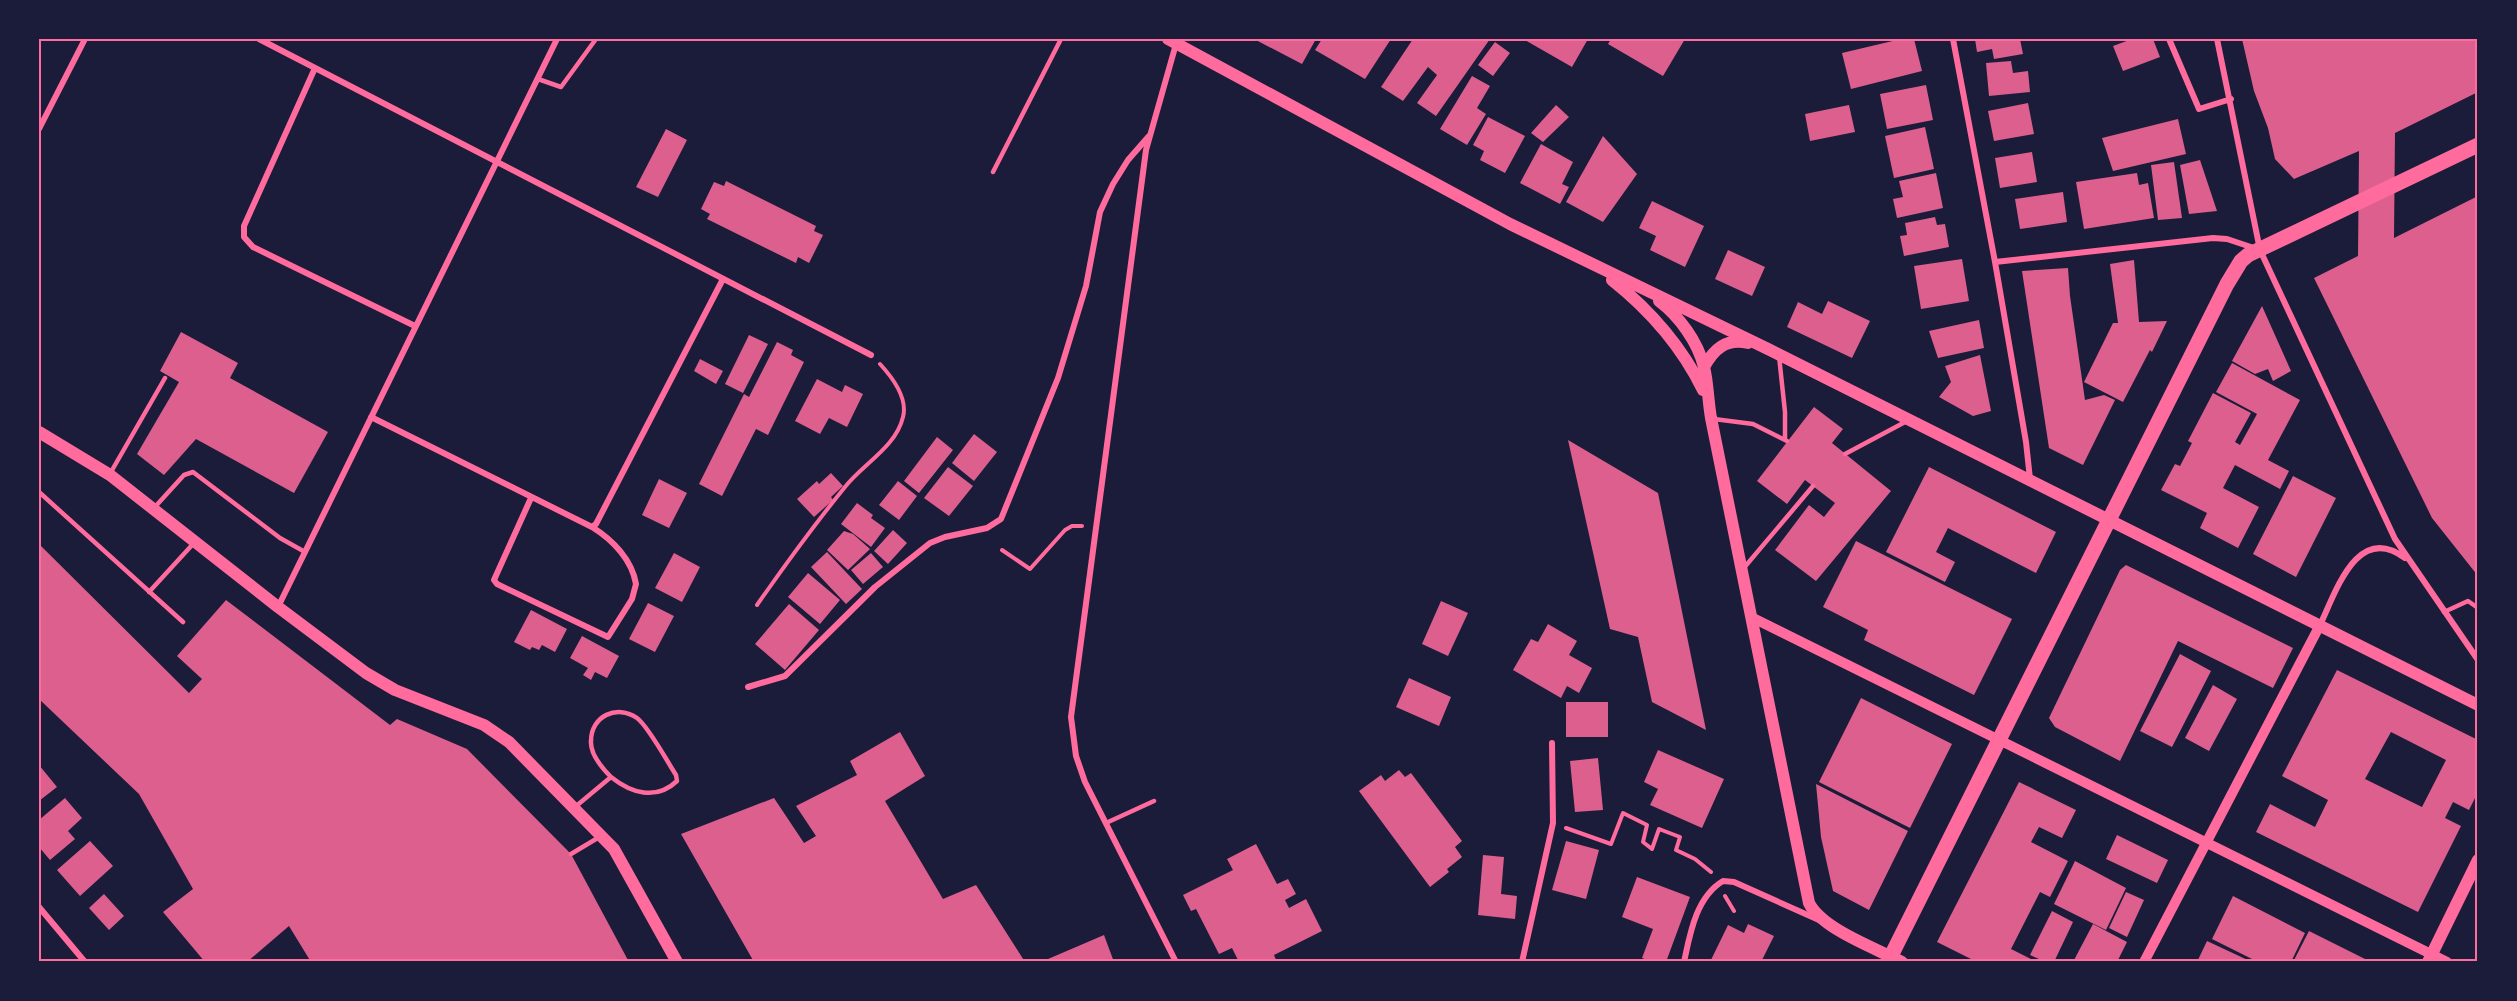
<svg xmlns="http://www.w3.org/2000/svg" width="2517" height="1001" font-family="Figtree,sans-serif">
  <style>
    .building { fill: #dd5f8e; fill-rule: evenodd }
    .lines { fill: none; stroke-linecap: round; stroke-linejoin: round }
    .path { stroke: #ff6b9d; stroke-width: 4 }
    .service { stroke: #ff6b9d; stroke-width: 4.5 }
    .minor { stroke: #ff6b9d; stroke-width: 6 }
    .tertiary { stroke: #ff6b9d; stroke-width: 10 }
    .secondary { stroke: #ff6b9d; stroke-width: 12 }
    .primary { stroke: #ff6b9d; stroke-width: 15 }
    .neatline { fill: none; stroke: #ff6b9d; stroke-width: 2 }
  </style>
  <rect width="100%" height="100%" fill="#1b1b3a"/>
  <path class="building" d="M1254 39H1316L1302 64Z
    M1322 39H1391L1365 79 1315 50Z
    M1413 39H1490L1436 116 1417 103 1437 75 1428 67 1403 101 1381 87Z
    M1523 39H1588L1572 67Z
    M1611 39H1685L1663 76 1608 44Z
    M1901 39H1914L1922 71 1851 89 1842 53Z
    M1975 39H2020L2023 54 1994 59 1992 49 1977 52Z
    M2132 39H2153L2160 57 2123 71 2113 46Z
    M2242 39H2478V92L2395 133 2394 238 2478 196V576L2432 518 2314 278 2358 256 2359 151 2294 179 2275 159 2268 128 2254 91Z
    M1495 42 1510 53 1493 76 1478 65Z
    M2011 61 2013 73 2028 71 2030 92 1989 96 1986 63Z
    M1472 76 1490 86 1477 108 1486 114 1467 145 1440 129Z
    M1926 85 1933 120 1887 129 1880 94Z
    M2028 103 2034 134 1994 141 1988 111Z
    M1556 105 1569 117 1543 142 1531 133Z
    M1849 105 1855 132 1810 141 1805 114Z
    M1488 117 1525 136 1505 173 1480 160 1484 151 1473 145Z
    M2178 119 2186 154 2113 171 2102 138Z
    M1925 127 1934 169 1894 178 1885 136Z
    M666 129 687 140 658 197 636 187Z
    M1603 136 1637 174 1603 222 1566 202Z
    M1541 144 1573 162 1562 184 1569 187 1560 204 1520 183Z
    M2032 152 2037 182 2000 188 1995 158Z
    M2200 160 2217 211 2189 214 2180 165Z
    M2174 162 2182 218 2158 220 2151 165Z
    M1936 173 1943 208 1897 218 1893 199 1903 197 1899 181Z
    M2137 173 2139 185 2148 183 2154 218 2084 229 2076 182Z
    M726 181 816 226 814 231 823 235 809 263 798 257 796 263 707 219 710 214 701 209 714 182 724 186Z
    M2063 192 2067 222 2020 229 2015 199Z
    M1652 201 1704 226 1685 267 1650 250 1656 236 1639 228Z
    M1935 217 1937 225 1945 224 1949 247 1904 256 1900 236 1907 235 1905 223Z
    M1728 250 1765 267 1752 296 1715 279Z
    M1962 259 1969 301 1921 309 1914 266Z
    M2134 260 2139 322 2167 321 2152 352 2150 350 2123 402 2084 382 2113 323H2118L2110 264Z
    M2068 268 2070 296 2085 400 2104 395 2115 400 2083 465 2049 448 2022 271Z
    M1828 301 1870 321 1852 358 1787 327 1798 302 1822 314Z
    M2262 306 2291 371 2273 381 2268 369 2255 374 2232 361Z
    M1979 320 1984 348 1938 358 1929 331Z
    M181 332 238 363 230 378 328 432 294 493 196 439 164 475 137 454 179 382 160 371Z
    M749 335 768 344 743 393 725 384Z
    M777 342 793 350 791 355 804 362 768 435 756 429 722 496 699 484 744 394 749 397Z
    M1980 355 1991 411 1973 416 1939 397 1951 382 1945 366Z
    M700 359 723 371 716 384 694 371Z
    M2232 363 2300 400 2268 460 2289 471 2280 489 2235 465 2223 488 2259 507 2238 548 2200 528 2207 513 2161 490 2175 464 2180 466 2192 443 2188 441 2213 393 2251 413 2235 442 2240 445 2257 414 2216 392Z
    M817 379 842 392 845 385 863 394 847 427 829 418 820 434 795 421Z
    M1814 407 1843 429 1832 443 1891 491 1816 581 1775 550 1809 505 1824 517 1835 503 1805 480 1787 504 1757 481Z
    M974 434 997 452 974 481 952 463Z
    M937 437 953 450 919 493 904 481Z
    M1568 440 1658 493 1706 730 1652 702 1638 637 1610 629Z
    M948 467 973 486 949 516 924 498Z
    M1929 467 2056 532 2036 573 1948 528 1936 552 1955 562 1945 582 1886 552Z
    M831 473 843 486 831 497 833 500 814 517 797 499 817 481 819 484Z
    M2293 476 2336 498 2296 577 2253 554Z
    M659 479 687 493 669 528 642 515Z
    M898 481 917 496 899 520 879 505Z
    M857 503 873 515 871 518 885 528 871 547 841 524Z
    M893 530 907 543 888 564 874 551Z
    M844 531 853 534 870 549 848 570 827 550Z
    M1856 541 2012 619 1974 695 1864 640 1868 630 1823 607Z
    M39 544 189 693 202 679 177 656 226 600 390 725 397 719 467 749 571 854 629 962H311L289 926 247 962H205L163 912 193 889 139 794 39 699Z
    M827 552 862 589 846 604 811 567Z
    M674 553 700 567 682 602 655 588Z
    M871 553 883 567 863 584 851 570Z
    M2126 565 2293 648 2273 688 2178 641 2120 761 2055 727 2049 718 2120 570Z
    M808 573 840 600 820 624 788 597Z
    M1441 601 1468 613 1448 656 1422 644Z
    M648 603 674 616 655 652 629 639Z
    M789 604 819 630 785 670 755 644Z
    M531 610 567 629 555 652 542 645 539 650 532 647 530 650 514 642Z
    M1548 624 1577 641 1569 655 1592 668 1579 693 1567 686 1561 698 1513 670 1531 639 1538 642Z
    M582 636 619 656 607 678 595 672 591 680 583 675 588 668 570 658Z
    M2180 654 2211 671 2172 747 2140 731Z
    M2337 670 2478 740V792L2469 810 2453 802 2445 818 2461 826 2418 912 2256 832 2270 804 2315 827 2328 800 2282 776ZM2391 732 2446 760 2422 807 2365 779Z
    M1409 678 1451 697 1439 726 1396 707Z
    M2213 685 2237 699 2209 751 2185 738Z
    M1861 698 1952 744 1910 828 1819 782Z
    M1566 702H1608V737H1566Z
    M900 732 925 776 885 801 943 899 976 885 1025 962H754L681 834 774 798 804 843 816 836 796 806 857 775 850 761Z
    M1658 750 1724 779 1702 828 1650 805 1658 789 1644 782Z
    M1598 758 1603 810 1575 812 1570 761Z
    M39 765 57 787 39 801Z
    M1399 770 1405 777 1411 773 1462 841 1455 847 1462 857 1447 869 1449 872 1430 887 1359 791 1381 775 1385 781Z
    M2019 782 2076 810 2062 838 2039 827 2031 842 2068 861 2050 897 2040 892 2011 949 2037 962H1977L1937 942Z
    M1816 784 1908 831 1869 910 1833 891 1821 837Z
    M65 798 82 818 68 831 75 839 50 860 39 847V820Z
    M2117 835 2168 860 2157 883 2106 859Z
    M90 841 113 866 80 896 57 870Z
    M1566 841 1599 850 1586 899 1552 890Z
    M1256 844 1277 884 1288 879 1296 894 1285 900 1289 908 1306 899 1322 931 1274 955 1277 962H1239L1232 948 1219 954 1196 909 1191 911 1183 895 1233 870 1227 859Z
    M1483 855 1504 857 1501 894 1517 896 1515 919 1478 915Z
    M2075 861 2126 888 2106 930 2054 904Z
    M1637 877 1690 897 1666 962H1652L1642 958 1653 929 1622 917Z
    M2126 892 2144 900 2127 937 2109 928Z
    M104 894 124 916 109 930 89 908Z
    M2233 896 2305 933 2291 962H2258L2212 939Z
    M2052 911 2073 922 2054 962H2046L2030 955Z
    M1748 924 1774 936 1761 962H1710L1728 925 1744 933Z
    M2093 924 2127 942 2117 962H2073Z
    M2309 931 2371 962H2293Z
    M1104 935 1114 962H1041Z
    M2207 941 2252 962H2197Z"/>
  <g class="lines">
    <path class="path" d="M1002 550 1030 569 1065 530 1072 526H1082
      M757 605C785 565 814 525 845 487 863 464 896 447 903 417 908 398 892 377 880 364
      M1566 828 1611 844 1623 813 1647 825 1643 842 1652 849 1659 829 1680 837 1676 850 1695 859 1711 872
      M1725 896 1734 911"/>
    <path class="service" d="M538 79 561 87 596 39
      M993 172 1061 39
      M1779 356 1785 412V440
      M1714 419 1753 424 1787 441
      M1845 454 1907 421
      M111 472 165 378
      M39 492 183 622
      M154 508 184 475 193 472 280 538 305 552
      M1743 569 1813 486
      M149 592 193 544
      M2444 612 2468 601 2478 608
      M575 807 611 777C631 793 656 801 677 781L676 775C667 761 648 726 637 718 617 704 591 716 591 741 590 754 602 768 611 777
      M1106 823 1154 801
      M571 854 601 836"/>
    <path class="minor" d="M259 39 871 355
      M1953 39 1995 262 2026 442 2030 479
      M2169 39 2199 109 2231 99
      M2217 39 2260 250 2395 539 2478 660
      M315 68 244 226V237L253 247 415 326
      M39 129 85 39
      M1995 262 2213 238 2227 239 2257 249
      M371 417 592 527C613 540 632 560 636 584L632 599 608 637 497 584 494 580 531 498
      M592 527 596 524 723 279
      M278 607 557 39
      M2320 625C2336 592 2357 522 2405 558
      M748 687 785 676 875 587 930 543 945 537 987 528 1001 519 1058 378 1086 286 1100 212 1113 184 1128 160 1149 136
      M39 907 85 962
      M1176 962 1085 782 1076 756 1071 717 1146 150 1176 44
      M1522 962 1553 823 1552 743
      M1684 962C1690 934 1696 897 1723 881L1734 882 1819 920"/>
    <path class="tertiary" d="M1751 617 2447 962
      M2144 962 2320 625"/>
    <path class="secondary" d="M1168 39 1510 224 1768 349 2478 705
      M1612 280C1651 311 1681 345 1703 390
      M1659 301C1679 316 1698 342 1704 367 1708 383 1708 401 1711 418L1809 903C1822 929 1875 948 1902 962
      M1704 367C1714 349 1726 338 1748 343
      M39 432 110 475 278 607 366 673 395 690 484 725 509 742 614 849 677 962
      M2428 962 2478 860"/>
    <path class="primary" d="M1888 962 2227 284 2241 261 2248 255 2478 145"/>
  </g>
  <rect width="2517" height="1001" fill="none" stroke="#1b1b3a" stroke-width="81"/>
  <rect x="40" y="40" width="2436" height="920" class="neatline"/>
</svg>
